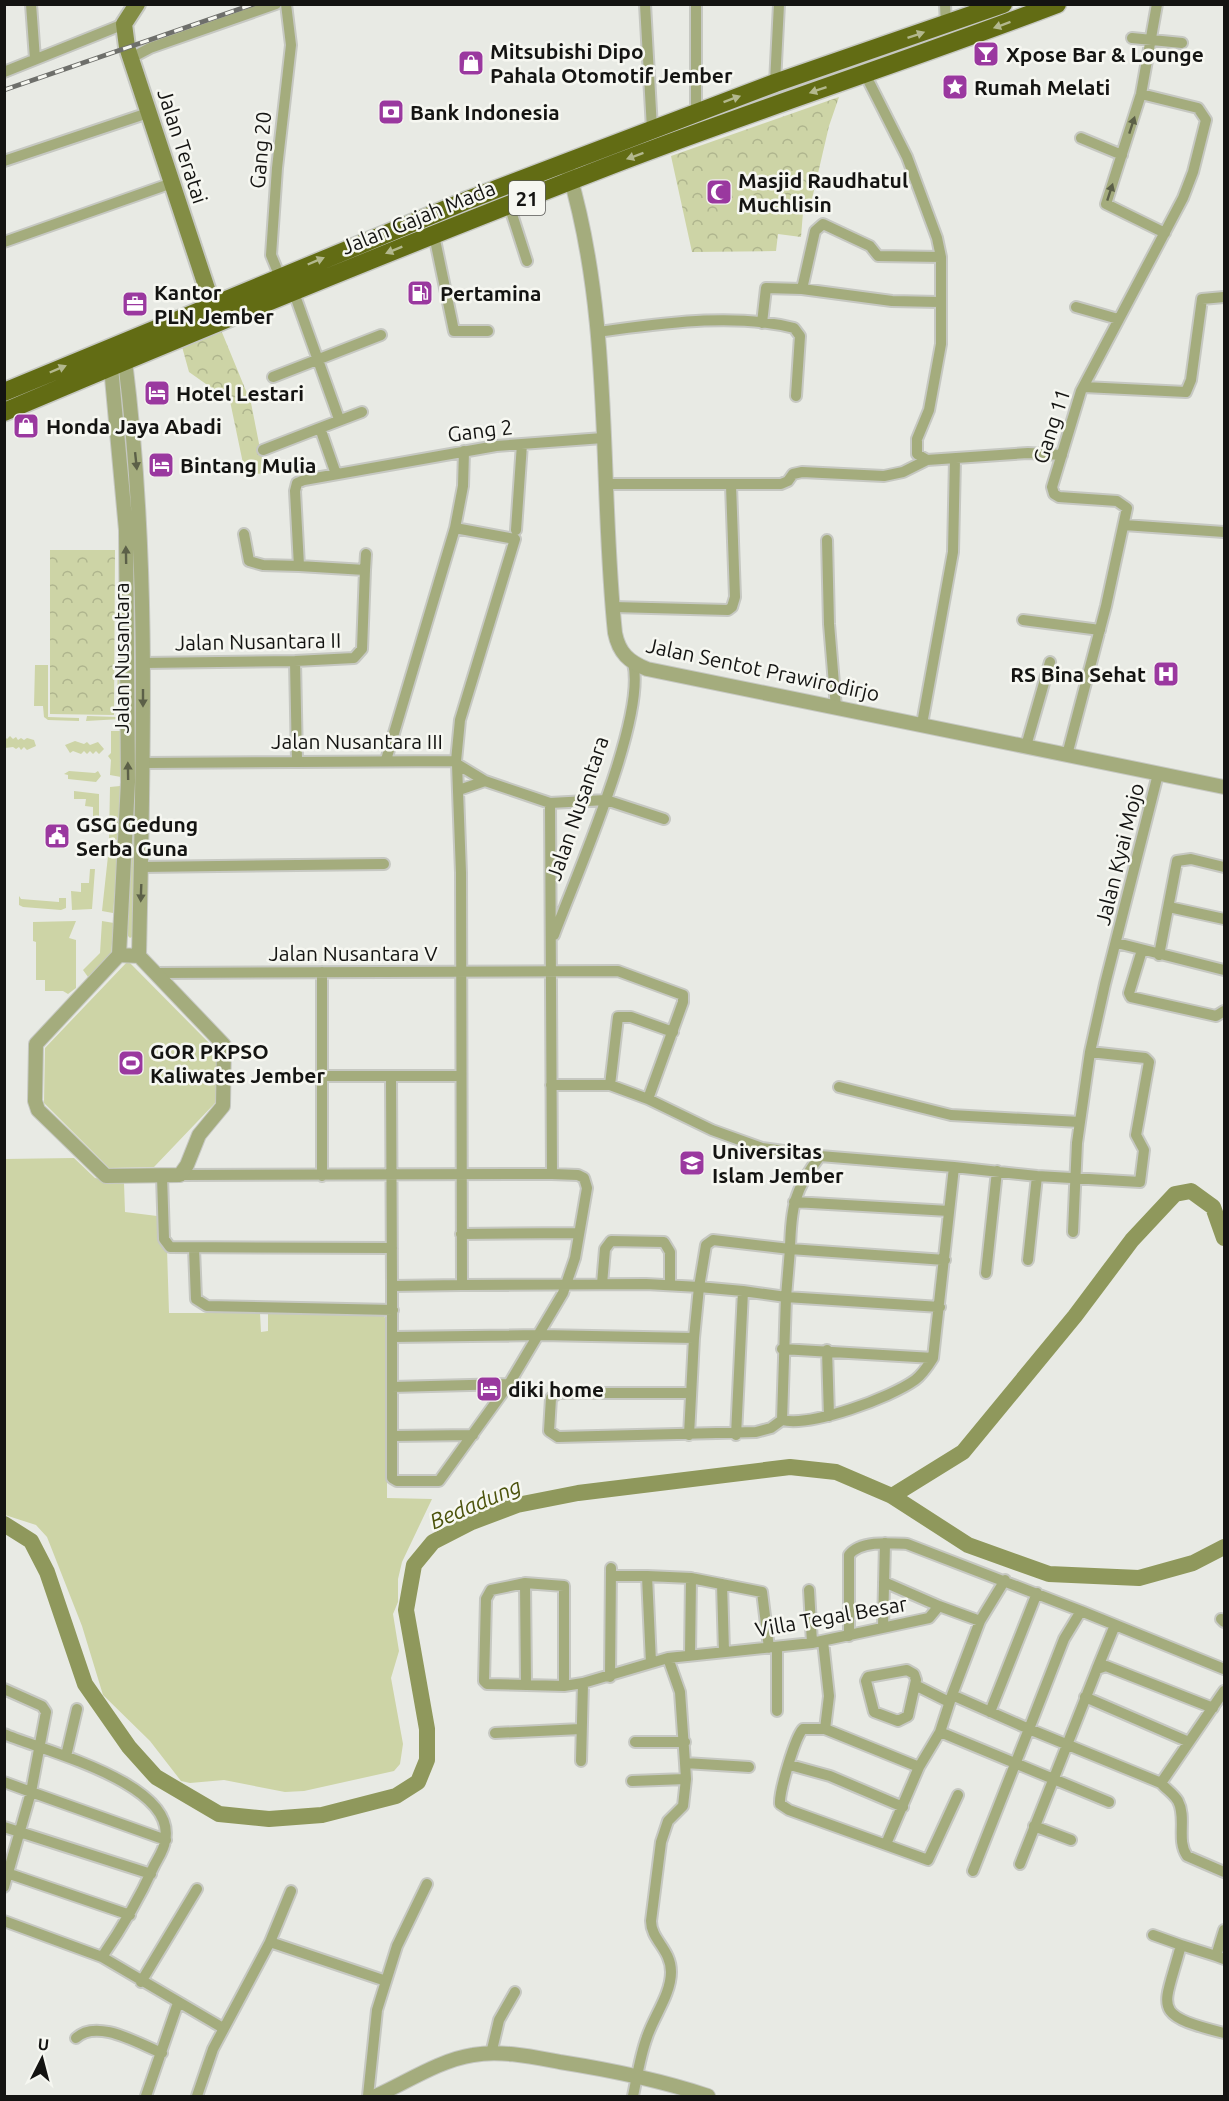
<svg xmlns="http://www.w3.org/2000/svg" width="1229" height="2101" font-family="Ubuntu,sans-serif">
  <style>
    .grass { fill: #cdd4a6 }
    .park { fill: url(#park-crowns) }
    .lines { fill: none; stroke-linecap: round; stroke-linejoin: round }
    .river { stroke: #8f985c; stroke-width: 16 }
    .minor-casing { stroke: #c6c8c2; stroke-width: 14 }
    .tertiary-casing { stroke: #c6c8c2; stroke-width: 16 }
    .secondary-casing { stroke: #c6c8c2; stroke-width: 20 }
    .trunk-casing { stroke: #c6c8c2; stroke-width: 21 }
    .minor { stroke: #a4ac7d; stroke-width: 10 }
    .tertiary { stroke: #a4ac7d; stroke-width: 14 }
    .secondary { stroke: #838d45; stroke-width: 16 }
    .trunk { stroke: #626c14; stroke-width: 18 }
    .rail-casing { stroke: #6e6f6b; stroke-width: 5 }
    .rail { stroke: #f6f7f1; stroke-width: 3; stroke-dasharray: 9; stroke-linecap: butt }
    .oneway { fill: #b3b88e }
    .oneway2 { fill: #5c6048 }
    .labels { text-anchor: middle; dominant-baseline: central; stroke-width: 5; stroke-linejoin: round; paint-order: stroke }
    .shield { fill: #f6f7f1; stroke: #585855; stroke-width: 1.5 }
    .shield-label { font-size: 20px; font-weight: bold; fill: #141412 }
    .poi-label { font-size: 21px; font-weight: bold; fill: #141412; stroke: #f6f7f1; text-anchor: start }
    .street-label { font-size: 21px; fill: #141412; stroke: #f6f7f1 }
    .water-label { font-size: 22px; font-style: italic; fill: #4c530c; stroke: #f6f7f1 }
  </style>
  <defs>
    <pattern id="park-crowns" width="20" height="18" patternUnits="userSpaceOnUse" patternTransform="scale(1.5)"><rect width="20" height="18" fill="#cdd4a6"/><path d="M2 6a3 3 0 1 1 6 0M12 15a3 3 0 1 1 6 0" fill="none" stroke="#afb58e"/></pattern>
  </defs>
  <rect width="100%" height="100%" fill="#e8eae4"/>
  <path class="grass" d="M131 536 136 537 138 799 135 801 133 799Z
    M121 634V719L86 721 87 716 117 717 118 635Z
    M35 665H48V717L79 718V721L48 720 44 717 43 706H34Z
    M111 731H121V777L110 775 111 760 108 756 111 753Z
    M10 736 13 739 16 737 18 740 21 738 24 740 27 738 34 740 36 746 27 750 24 747 21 750 19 747 16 749 13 747 5 748V737L7 739Z
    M75 741 84 744 87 742 90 745 98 742 104 749 99 754 96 751 93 754 90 751 87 754 84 751 81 754 73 751 70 753 65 745Z
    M69 771 95 773 98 771 101 776 96 782 68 779V775L64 774Z
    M120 786 119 840 109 839 110 787Z
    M74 791 99 794V819L93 818V807L85 806 86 799H74Z
    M134 820 133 936 130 938 126 934 132 821Z
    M108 856 118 857 113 913 102 911Z
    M90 869H95L92 909 72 910 71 891 81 892V883H89Z
    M19 896 21 899 59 902V898H66V908L61 910 23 907 19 905Z
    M76 921 69 938 76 940V988L68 994 63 991H45V980H36V942L33 941V922Z
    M102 921 114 923 111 954 88 977 83 970 100 953Z
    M128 961 216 1050 217 1101 154 1167 109 1168 44 1103 45 1048Z
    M74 1158 95 1178 124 1183 125 1212 157 1216 159 1242 167 1249 169 1313H260L261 1332 268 1331V1313H382L387 1321V1498L432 1499 402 1562 398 1579V1602L393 1614 399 1651 391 1678 403 1744 400 1764 394 1771 304 1791 285 1792 224 1780 190 1783 181 1781 150 1741 103 1695 82 1626 47 1537 36 1525 5 1515 4 1159Z"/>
  <path class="park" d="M839 97 829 126 809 212H803L801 237 778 234 776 251 692 252 671 156Z
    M221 330 251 403 265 474 245 473 230 401 189 372 181 343Z
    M50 550H115L114 715 50 714Z"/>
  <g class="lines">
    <path class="river" d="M892 1496 963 1452 1075 1316 1132 1240 1175 1194 1191 1191 1213 1207 1224 1238
      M4 1524 31 1541 47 1572 85 1684 129 1747 156 1777 219 1814 269 1819 322 1815 396 1796 418 1782 427 1760V1729L406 1610 414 1565 433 1542 472 1522 517 1505 578 1493 790 1467 836 1472 892 1496 968 1545 1049 1574 1139 1578 1193 1563 1224 1547"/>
    <g class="minor-casing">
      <path id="minor" d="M31 4 35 59
        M645 4 652 129
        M945 4 946 25
        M1157 4 1141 94 1106 204 1165 233
        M1132 38 1182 43
        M131 58 150 48 276 4
        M4 72 124 24
        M865 74 907 157 937 238 941 257V344L929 410 917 439V454L927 460 1028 453 1062 455
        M775 83 779 4
        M696 112V4
        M1081 138 1122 155
        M4 161 148 113
        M509 205 527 261
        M434 235 454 331H488
        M4 242 172 183
        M280 277 271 255 277 168 291 45 286 4
        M293 290 339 419
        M939 302 892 301 802 289 815 231 823 224 870 246 878 256 941 257
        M1076 307 1118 319
        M762 323 766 288 802 289
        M597 332C659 324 732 312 794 328L800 336 796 396
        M273 377 381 335
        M1084 387 1186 392 1191 380 1202 299 1224 297
        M263 450 320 428
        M336 474 320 428 362 412
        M606 484H781L788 481 793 474 802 472 884 476 903 472 927 460
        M1124 525 1224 532
        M455 528 515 539 460 720 456 761
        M516 530 522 444
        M244 534 249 561 263 565 299 566
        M827 540 829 624 836 708
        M366 554 365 570 299 566 295 491 297 483 304 480 496 446 603 438
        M613 607 728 610 732 607 735 597 731 485
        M1023 620 1100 630
        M295 661 297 761
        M143 663 295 661 354 658 362 649 365 570
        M922 724 953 552 955 459
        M1026 746 1050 662
        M1067 755 1106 606 1127 508 1117 501 1059 497 1054 494 1052 487 1081 391 1183 198 1193 172 1206 120 1198 108 1141 94
        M386 760 455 528 463 486 464 451
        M143 763 456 761 457 764 485 781 550 803 606 800 664 819
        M459 790 485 781
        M550 803 552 1174
        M142 867 384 864
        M1169 907 1224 919
        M554 935C575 878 647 717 633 663
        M1117 943 1224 970
        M1142 950 1129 993 1131 997 1216 1016 1224 1011
        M1159 955 1177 861 1191 859 1224 867
        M322 972V1176
        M156 973 618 971 683 995V1002L648 1099
        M322 1076H391L392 1286 462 1285 461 873 457 764
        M391 1076H461
        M551 1085H610L648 1099 712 1130 762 1148 820 1156
        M610 1085 618 1017H631L673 1032
        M839 1087 951 1115 1080 1122
        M180 1175 552 1174 578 1175 584 1178 587 1188 575 1258 563 1293 509 1384 439 1481H397L392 1478V1286
        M162 1176 164 1239 170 1247 392 1248
        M794 1202 949 1211
        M1073 1232 1077 1143 1090 1052 1105 984 1158 774
        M461 1234 578 1233
        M194 1248 196 1299 207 1306 393 1310
        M945 1260 790 1249C791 1207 794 1190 820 1156L954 1167
        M1028 1260 1037 1176
        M986 1273 997 1171
        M602 1284 605 1249 611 1241 664 1242 670 1252V1284
        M462 1285 646 1284 699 1287 706 1245 713 1240 790 1249 786 1297 940 1307
        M743 1291 786 1297 782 1420
        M393 1337 541 1335 694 1338 689 1435
        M694 1338 699 1287 743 1291 736 1435
        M782 1349 933 1358
        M827 1350 829 1416
        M392 1387 509 1384
        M691 1393H558L551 1398 549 1431 558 1437 756 1432 771 1428 782 1420C811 1427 890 1398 915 1380 923 1374 928 1366 933 1358L954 1167 1037 1176 1140 1182 1144 1150 1136 1135 1149 1062 1145 1058 1090 1052
        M393 1436 473 1435
        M611 1576H647
        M884 1582 939 1606
        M525 1583 526 1684
        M722 1584 724 1652
        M809 1590 812 1643
        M1221 1619 1224 1622
        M980 1621 1005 1580
        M883 1627 885 1543
        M849 1636V1555C860 1540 891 1543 907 1544L1081 1611
        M823 1641 829 1696 825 1729
        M690 1655 691 1578
        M668 1658 680 1692 685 1763 749 1767
        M651 1663 647 1576 691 1578 762 1592 769 1648
        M1097 1669 1115 1625
        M907 1670 914 1674 916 1680 908 1716 898 1721 874 1712 866 1681 868 1677Z
        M610 1677 611 1568
        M915 1685 949 1702
        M564 1686V1586L525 1583 491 1590 486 1599 484 1681 487 1684 564 1686 583 1683 668 1658 812 1643 929 1618 939 1606 980 1621 952 1695 1029 1729 1064 1639 1081 1611 1224 1669
        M4 1689 42 1706 46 1712 31 1792 4 1782
        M1224 1691 1161 1783C1166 1789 1174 1794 1178 1801 1187 1818 1176 1840 1187 1856L1224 1872
        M1085 1697 1189 1742
        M777 1711V1648
        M990 1712 1037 1593
        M940 1732 1109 1802
        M495 1733 581 1729
        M4 1734C43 1751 178 1783 165 1841 164 1850 158 1858 154 1866 139 1899 122 1928 102 1957
        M635 1742H685
        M66 1756 77 1709
        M581 1761 583 1683
        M790 1765 830 1776 903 1807
        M919 1767 825 1729H803C795 1737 779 1792 780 1804L789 1810 928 1860 958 1795
        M632 1781 686 1779 685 1763
        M1034 1826 1071 1840
        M4 1827 151 1874
        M886 1844 919 1767 940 1732 952 1695
        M1020 1864 1097 1669 1106 1666 1213 1708
        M973 1871 1029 1729 1161 1783
        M4 1872 130 1915
        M4 1887 31 1792 166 1840
        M4 1921 102 1957 223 2028
        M1224 1930 1216 1956 1224 1959
        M1153 1935 1181 1945
        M270 1942 291 1891
        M1216 1956 1181 1945C1164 2010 1149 2014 1224 2033
        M141 1982 197 1889
        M76 2038C97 2018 139 2044 162 2053
        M491 2054 499 2020 515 1992
        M146 2096 178 2003
        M197 2096 213 2049 270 1942 386 1981
        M368 2096 377 2010 397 1946 427 1884
        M633 2096C637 2077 640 2056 647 2037 654 2016 671 1994 671 1972 671 1949 651 1940 651 1921L661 1842 668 1821 683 1806 686 1779"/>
    </g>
    <g class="tertiary-casing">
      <path id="tertiary" d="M569 173C613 321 599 481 615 633 619 653 629 662 647 669L1224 787
        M125 361C150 559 143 757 139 956
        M111 367 126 530 128 782 119 955
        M119 955 139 956 224 1045 223 1106 199 1135 187 1165 180 1175 106 1176 38 1110 35 1101 36 1044Z
        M376 2096C407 2082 440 2060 473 2055 501 2050 533 2057 560 2062 611 2070 660 2080 708 2096"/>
    </g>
    <g class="secondary-casing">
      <path id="secondary" d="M137 4 124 24 127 47 212 304"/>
    </g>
    <g class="trunk-casing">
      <path id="trunk" d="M4 392 468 200 775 83 1003 4
        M4 412C207 326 409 243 614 164 760 108 910 60 1057 4"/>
    </g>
    <use href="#minor" class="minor"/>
    <use href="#tertiary" class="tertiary"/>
    <use href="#secondary" class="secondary"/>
    <use href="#trunk" class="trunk"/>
    <g class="rail-casing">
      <path id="rail" d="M4 90 254 4"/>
    </g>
    <use href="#rail" class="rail"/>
  </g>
  <defs><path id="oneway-solid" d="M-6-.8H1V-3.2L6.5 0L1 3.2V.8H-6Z" transform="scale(1.5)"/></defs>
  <g class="oneway">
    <use href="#oneway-solid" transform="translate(1002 25) rotate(160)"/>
    <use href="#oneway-solid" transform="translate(916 35) rotate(-19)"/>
    <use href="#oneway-solid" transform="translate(818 90) rotate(161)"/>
    <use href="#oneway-solid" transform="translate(732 99) rotate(-20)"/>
    <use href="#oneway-solid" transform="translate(635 156) rotate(160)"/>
    <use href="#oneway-solid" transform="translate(394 250) rotate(158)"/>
    <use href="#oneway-solid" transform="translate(316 261) rotate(-23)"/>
    <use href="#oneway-solid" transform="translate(58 369) rotate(-23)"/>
  </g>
  <g class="oneway2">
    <use href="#oneway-solid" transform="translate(1132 125) rotate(-72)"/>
    <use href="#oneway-solid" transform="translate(1110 192) rotate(-72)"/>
    <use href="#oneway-solid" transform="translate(136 461) rotate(84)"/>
    <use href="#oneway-solid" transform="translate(126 555) rotate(-91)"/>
    <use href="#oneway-solid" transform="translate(143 698) rotate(90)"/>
    <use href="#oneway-solid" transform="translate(128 771) rotate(-91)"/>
    <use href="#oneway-solid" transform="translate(141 893) rotate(92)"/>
  </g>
  <defs>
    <g id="bar-square" transform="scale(1.35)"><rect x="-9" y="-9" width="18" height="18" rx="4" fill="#9a389f" stroke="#f6f7f1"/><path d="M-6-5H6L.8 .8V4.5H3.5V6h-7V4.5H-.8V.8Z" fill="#fff"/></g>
    <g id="shop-square" transform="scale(1.35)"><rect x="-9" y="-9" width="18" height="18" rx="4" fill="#9a389f" stroke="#f6f7f1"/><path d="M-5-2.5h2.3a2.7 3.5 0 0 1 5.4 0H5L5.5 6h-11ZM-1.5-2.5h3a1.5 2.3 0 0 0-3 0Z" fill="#fff"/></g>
    <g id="sight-square" transform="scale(1.35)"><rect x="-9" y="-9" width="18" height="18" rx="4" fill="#9a389f" stroke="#f6f7f1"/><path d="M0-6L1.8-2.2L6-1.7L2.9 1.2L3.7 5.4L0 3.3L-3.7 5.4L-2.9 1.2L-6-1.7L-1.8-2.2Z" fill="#fff"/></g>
    <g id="bank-square" transform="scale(1.35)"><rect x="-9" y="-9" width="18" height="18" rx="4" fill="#9a389f" stroke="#f6f7f1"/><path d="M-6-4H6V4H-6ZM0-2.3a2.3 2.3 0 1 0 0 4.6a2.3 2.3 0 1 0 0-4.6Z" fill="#fff"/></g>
    <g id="mosque-square" transform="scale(1.35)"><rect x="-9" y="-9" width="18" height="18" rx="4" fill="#9a389f" stroke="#f6f7f1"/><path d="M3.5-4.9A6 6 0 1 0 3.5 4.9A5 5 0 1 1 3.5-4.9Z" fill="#fff"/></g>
    <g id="fuel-square" transform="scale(1.35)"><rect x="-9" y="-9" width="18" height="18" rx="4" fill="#9a389f" stroke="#f6f7f1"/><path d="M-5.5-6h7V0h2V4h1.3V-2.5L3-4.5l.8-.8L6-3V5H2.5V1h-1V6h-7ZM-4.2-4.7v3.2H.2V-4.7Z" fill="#fff"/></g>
    <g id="office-square" transform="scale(1.35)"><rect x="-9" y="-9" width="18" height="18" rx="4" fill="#9a389f" stroke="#f6f7f1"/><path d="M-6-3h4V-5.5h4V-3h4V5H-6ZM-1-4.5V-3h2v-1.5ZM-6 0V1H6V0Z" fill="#fff"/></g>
    <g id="hotel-square" transform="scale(1.35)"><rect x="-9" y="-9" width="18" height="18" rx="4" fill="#9a389f" stroke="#f6f7f1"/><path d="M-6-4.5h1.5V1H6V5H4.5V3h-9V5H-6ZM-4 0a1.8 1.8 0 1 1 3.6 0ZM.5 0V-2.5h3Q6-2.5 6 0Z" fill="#fff"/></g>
    <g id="hospital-square" transform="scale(1.35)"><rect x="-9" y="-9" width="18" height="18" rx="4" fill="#9a389f" stroke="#f6f7f1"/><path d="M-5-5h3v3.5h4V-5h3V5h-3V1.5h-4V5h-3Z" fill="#fff"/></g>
    <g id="civic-square" transform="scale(1.35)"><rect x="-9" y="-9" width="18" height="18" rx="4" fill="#9a389f" stroke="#f6f7f1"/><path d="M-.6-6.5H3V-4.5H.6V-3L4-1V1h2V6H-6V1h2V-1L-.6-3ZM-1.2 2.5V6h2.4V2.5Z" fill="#fff"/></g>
    <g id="stadium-square" transform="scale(1.35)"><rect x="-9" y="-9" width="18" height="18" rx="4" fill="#9a389f" stroke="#f6f7f1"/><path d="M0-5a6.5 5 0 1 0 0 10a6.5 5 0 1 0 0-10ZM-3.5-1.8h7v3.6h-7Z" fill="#fff"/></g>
    <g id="university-square" transform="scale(1.35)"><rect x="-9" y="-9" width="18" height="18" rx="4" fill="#9a389f" stroke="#f6f7f1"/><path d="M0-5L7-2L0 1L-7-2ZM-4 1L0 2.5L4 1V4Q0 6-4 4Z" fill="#fff"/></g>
  </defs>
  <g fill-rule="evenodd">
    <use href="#bar-square" x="986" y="54"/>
    <use href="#shop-square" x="471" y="63"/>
    <use href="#sight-square" x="955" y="87"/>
    <use href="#bank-square" x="391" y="112"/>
    <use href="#mosque-square" x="719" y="192"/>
    <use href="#fuel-square" x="420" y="293"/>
    <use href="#office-square" x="135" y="304"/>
    <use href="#hotel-square" x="157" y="393"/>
    <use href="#shop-square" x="26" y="426"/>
    <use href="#hotel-square" x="161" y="465"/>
    <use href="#hospital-square" x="1166" y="674"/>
    <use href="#civic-square" x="57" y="836"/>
    <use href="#stadium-square" x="131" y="1063"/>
    <use href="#university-square" x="692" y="1163"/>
    <use href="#hotel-square" x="489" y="1389"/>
  </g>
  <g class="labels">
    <rect class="shield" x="509" y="181" width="36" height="34" rx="4.5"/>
    <g class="shield-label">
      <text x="527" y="198">21</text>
    </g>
    <g class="poi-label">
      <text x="490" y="51">Mitsubishi Dipo<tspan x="490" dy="24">Pahala Otomotif Jember</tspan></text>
      <text x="1006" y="54">Xpose Bar &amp; Lounge</text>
      <text x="974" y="87">Rumah Melati</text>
      <text x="410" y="112">Bank Indonesia</text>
      <text x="738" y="180">Masjid Raudhatul<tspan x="738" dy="24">Muchlisin</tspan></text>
      <text x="154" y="292">Kantor<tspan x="154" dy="24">PLN Jember</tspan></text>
      <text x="440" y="293">Pertamina</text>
      <text x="176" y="393">Hotel Lestari</text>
      <text x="46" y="426">Honda Jaya Abadi</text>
      <text x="180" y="465">Bintang Mulia</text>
      <text x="1146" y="674" text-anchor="end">RS Bina Sehat</text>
      <text x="76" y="824">GSG Gedung<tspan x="76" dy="24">Serba Guna</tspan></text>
      <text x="150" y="1051">GOR PKPSO<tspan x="150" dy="24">Kaliwates Jember</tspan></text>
      <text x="712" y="1151">Universitas<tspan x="712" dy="24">Islam Jember</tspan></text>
      <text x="508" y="1389">diki home</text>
    </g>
    <g class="street-label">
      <text transform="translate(183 146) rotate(72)">Jalan Teratai</text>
      <text transform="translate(260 150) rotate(-85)">Gang 20</text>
      <text transform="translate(418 217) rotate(-22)">Jalan Gajah Mada</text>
      <text transform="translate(1051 426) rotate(-72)">Gang 11</text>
      <text transform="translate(480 430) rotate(-7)">Gang 2</text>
      <text transform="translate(258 641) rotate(-1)">Jalan Nusantara II</text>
      <text transform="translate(121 658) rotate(-90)">Jalan Nusantara</text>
      <text transform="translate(763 669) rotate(12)">Jalan Sentot Prawirodirjo</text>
      <text x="357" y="741">Jalan Nusantara III</text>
      <text transform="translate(577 808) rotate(-71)">Jalan Nusantara</text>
      <text transform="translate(1119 854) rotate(-76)">Jalan Kyai Mojo</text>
      <text x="353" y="953">Jalan Nusantara V</text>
      <text transform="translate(831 1616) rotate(-10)">Villa Tegal Besar</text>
    </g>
    <g class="water-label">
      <text transform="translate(475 1503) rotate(-23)">Bedadung</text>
    </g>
  </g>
  <rect width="1229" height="2101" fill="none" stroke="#141412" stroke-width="12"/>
  <g transform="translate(42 2059) rotate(6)" stroke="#f6f7f1" stroke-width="4.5" paint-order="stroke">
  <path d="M0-4.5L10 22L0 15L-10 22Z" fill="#141412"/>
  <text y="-9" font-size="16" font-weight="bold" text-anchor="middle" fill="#141412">U</text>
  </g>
</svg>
